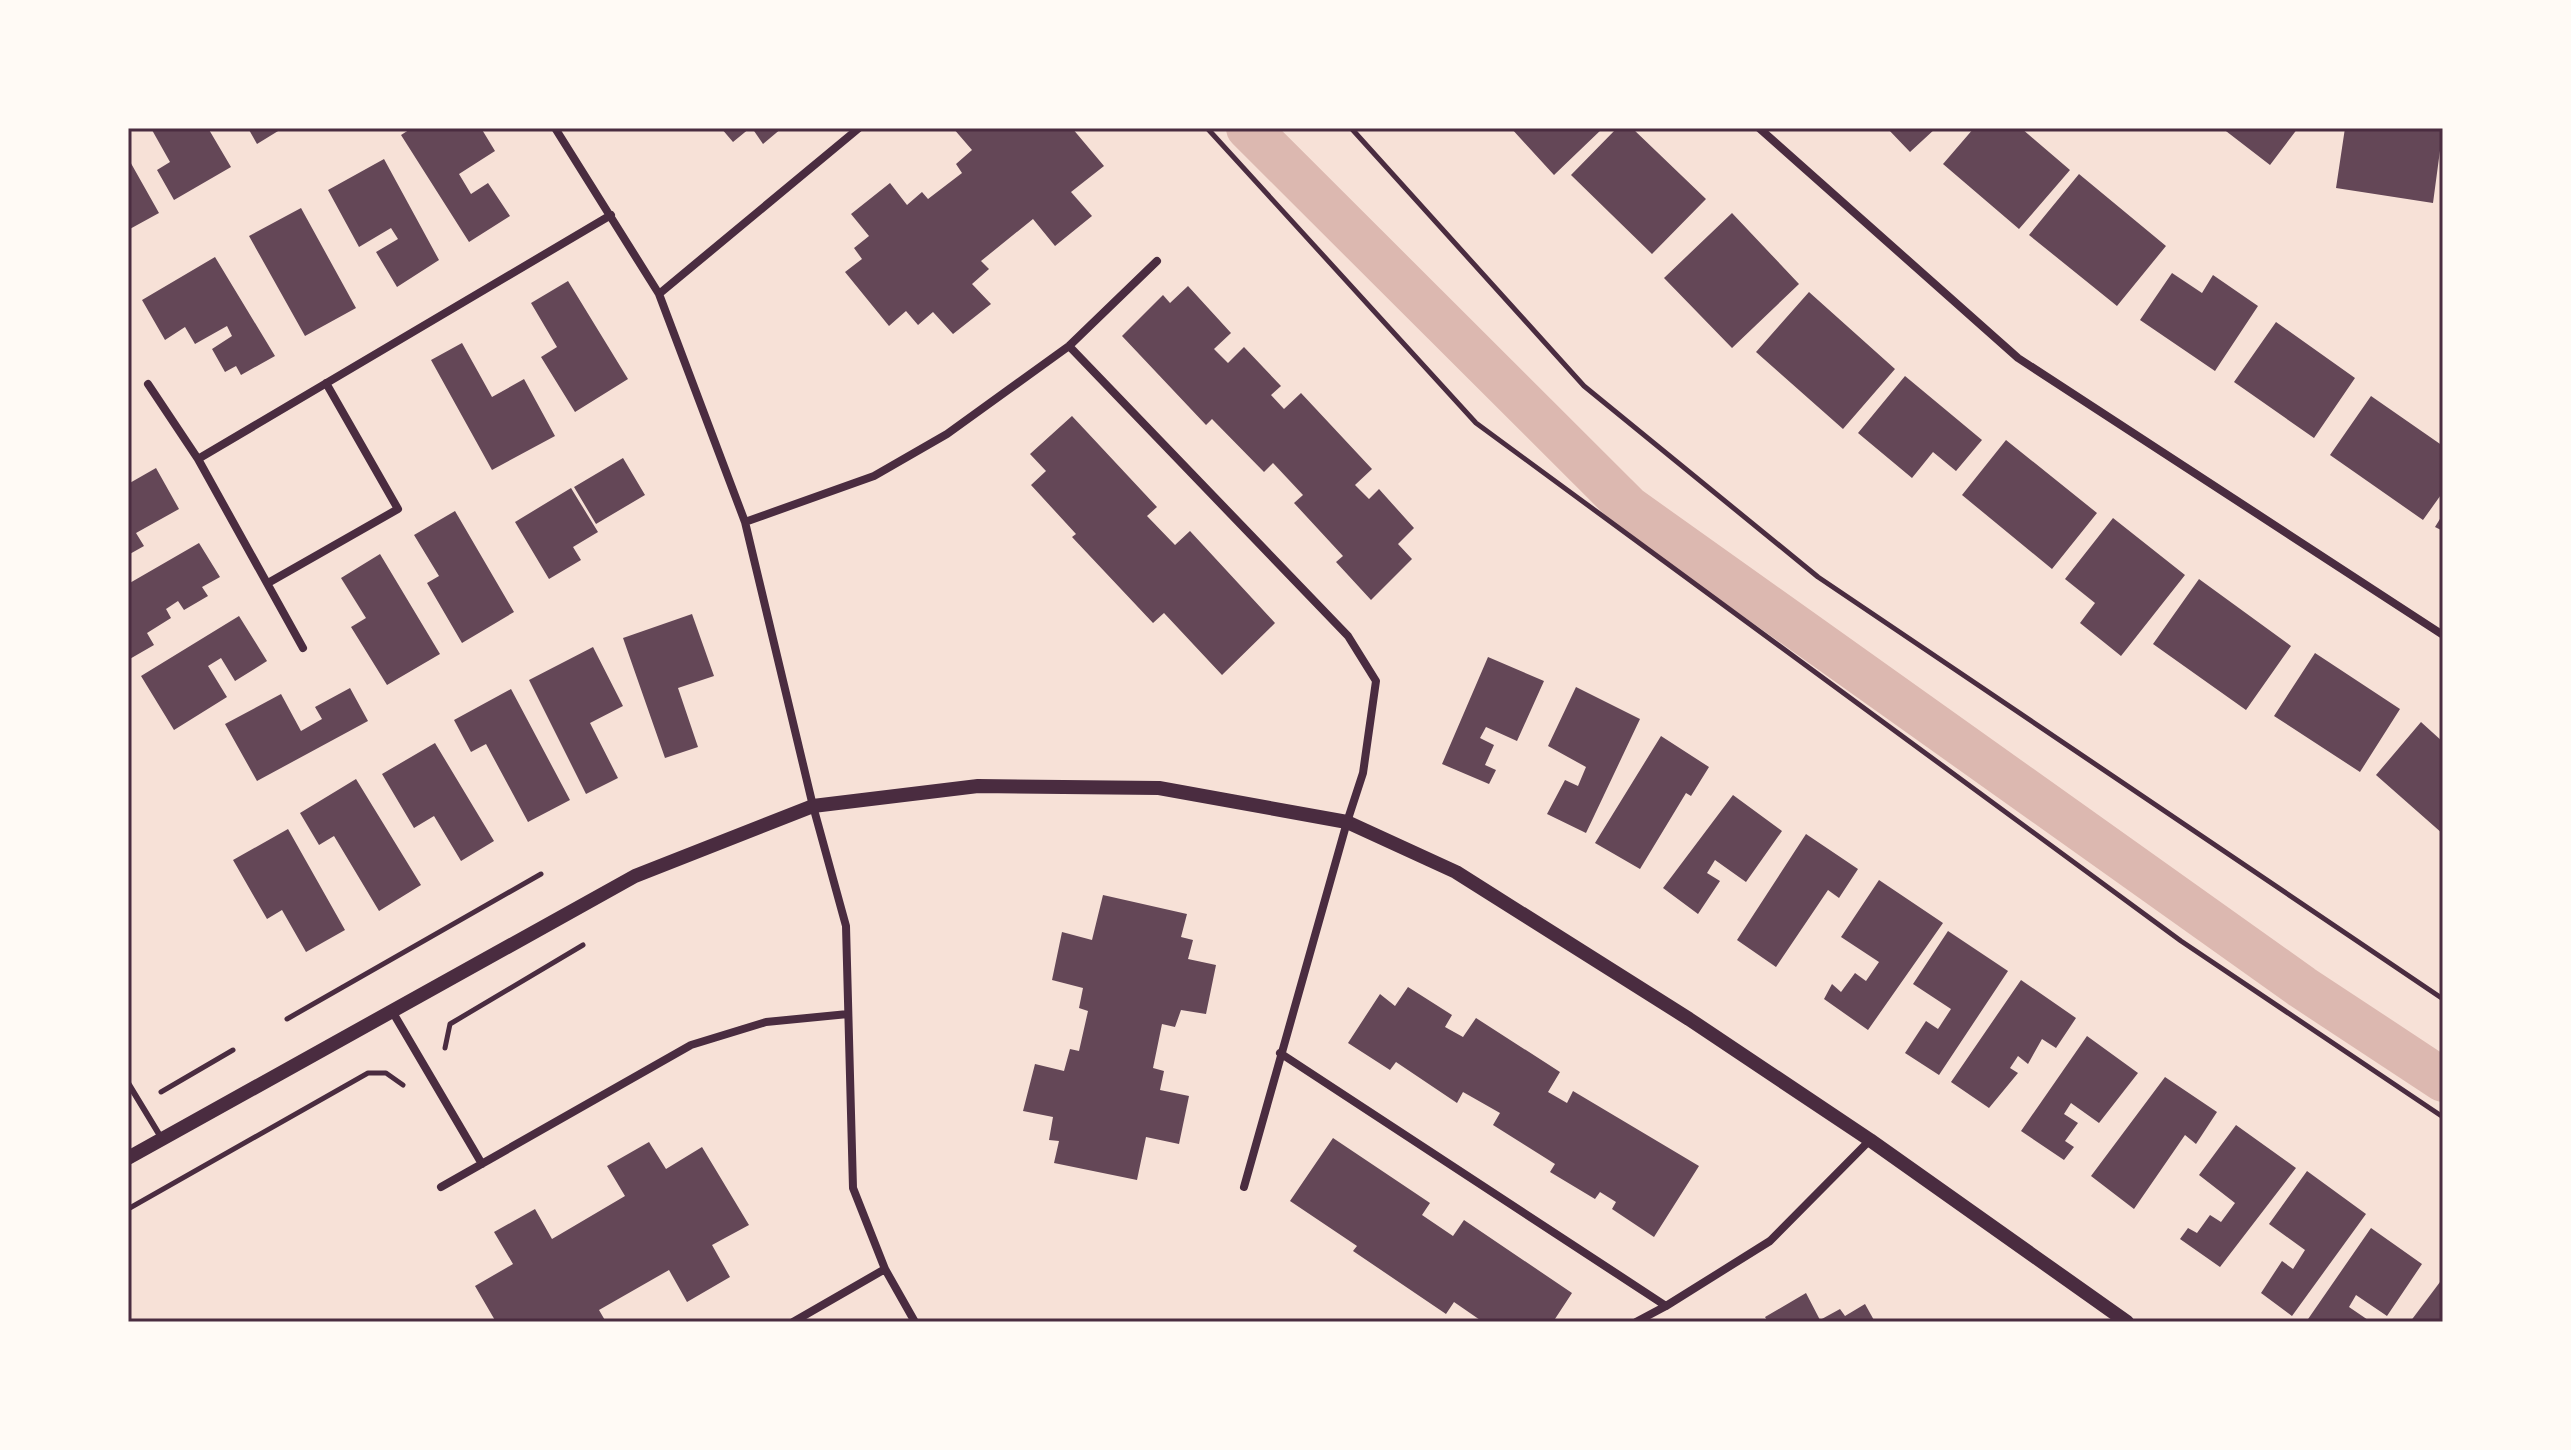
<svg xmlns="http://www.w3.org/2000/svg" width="2571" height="1450" font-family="'IBM Plex Sans',sans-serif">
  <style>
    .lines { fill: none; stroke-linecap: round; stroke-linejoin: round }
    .canal { stroke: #dcb8b0; stroke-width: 44 }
    .building { fill: #644757 }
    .path { stroke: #4a2c40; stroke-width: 5 }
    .service { stroke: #4a2c40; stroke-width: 6 }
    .minor { stroke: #4a2c40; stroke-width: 8 }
    .tertiary { stroke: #4a2c40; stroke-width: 14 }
    .neatline { fill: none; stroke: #4a2c40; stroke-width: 3 }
  </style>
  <rect width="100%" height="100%" fill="#f7e1d7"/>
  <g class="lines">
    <path class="canal" d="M1248 128 1629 508 2302 987 2443 1080"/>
  </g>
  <path class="building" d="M155 128H208L231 167 174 200 157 170 170 162 152 130Z
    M248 128H283L257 144Z
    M412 128H481L495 151 459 174 471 194 488 183 510 216 469 242 401 135Z
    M721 128H750L733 142Z
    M752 128H782L763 144Z
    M953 128H1072L1104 166 1071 192 1092 216 1055 246 1033 219 981 261 989 269 972 284 991 304 953 334 933 312 918 325 906 311 889 326 845 272 862 259 854 248 869 236 851 214 890 183 907 205 922 192 928 199 962 173 956 164 972 150Z
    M1511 128H1603L1554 175Z
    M1617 128H1632L1706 199 1652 254 1571 175Z
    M1887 128H1936L1910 152Z
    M1974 128H2021L2070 170 2019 229 1943 164Z
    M2222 128H2298L2270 165Z
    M2345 128H2443L2433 203 2336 188Z
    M128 158 159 213 128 230Z
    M384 159 439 260 397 287 376 252 398 239 391 228 359 247 328 190Z
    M2079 174 2166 246 2117 306 2029 235Z
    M301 208 356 308 305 336 249 236Z
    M1732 213 1799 284 1732 348 1664 278Z
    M215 257 275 356 241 375 236 366 225 372 212 349 232 336 227 326 195 344 185 327 165 340 142 300Z
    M2172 273 2202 293 2213 275 2258 306 2215 371 2140 320Z
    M568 281 628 379 575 412 541 357 557 347 531 303Z
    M1188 286 1231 333 1214 349 1228 363 1244 347 1281 386 1271 395 1284 409 1301 393 1372 469 1355 485 1369 499 1379 489 1414 528 1398 544 1412 559 1371 600 1336 562 1343 556 1294 503 1303 495 1273 463 1264 472 1212 419 1206 425 1122 336 1163 295 1170 303Z
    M1809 292 1895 369 1843 429 1756 352Z
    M2276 322 2355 378 2314 438 2234 382Z
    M462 343 492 397 524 379 555 436 492 470 431 360Z
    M1905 376 1982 440 1956 471 1933 452 1912 478 1858 433Z
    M2371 396 2443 446V492L2423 520 2330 455Z
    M1072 416 1157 507 1147 516 1175 545 1190 531 1275 623 1222 675 1164 613 1153 623 1072 537 1076 534 1031 485 1046 471 1030 454Z
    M2006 440 2097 513 2052 569 1962 495Z
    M623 458 645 495 596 524 574 487Z
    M156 468 179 509 136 533 144 546 128 555V484Z
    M571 488 598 532 573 547 581 560 549 579 515 522Z
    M455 511 514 612 462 643 427 583 439 576 414 535Z
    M2443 514V531L2435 527Z
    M2113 518 2185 575 2121 656 2080 623 2095 603 2065 579Z
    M199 543 220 577 202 587 208 596 184 610 178 601 166 609 171 618 147 633 154 645 128 660V584Z
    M380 554 440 654 387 685 351 627 366 618 341 578Z
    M2199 579 2291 646 2246 710 2153 644Z
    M692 614 714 676 678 688 698 747 665 758 623 638Z
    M239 616 267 661 235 681 221 658 208 666 227 697 174 730 141 676Z
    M593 647 623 706 590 723 618 778 586 794 529 680Z
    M2315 653 2400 709 2360 772 2274 716Z
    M1488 657 1544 681 1517 741 1486 727 1480 738 1494 745 1485 765 1496 770 1489 784 1442 764Z
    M1576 687 1640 719 1586 833 1547 814 1565 780 1578 786 1586 767 1548 746Z
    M350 688 368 721 257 781 225 724 281 694 301 731 322 719 315 707Z
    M511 689 570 800 528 822 486 744 471 752 454 720Z
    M2421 722 2443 742V834L2376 775Z
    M1661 736 1709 767 1691 796 1686 793 1640 869 1595 843Z
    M435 743 494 841 461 861 434 816 414 828 382 774Z
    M356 779 421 885 379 911 334 836 319 845 300 813Z
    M1733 795 1782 831 1746 882 1715 860 1707 873 1720 881 1698 914 1663 888Z
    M288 829 345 930 306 952 282 910 267 919 233 860Z
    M1806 834 1858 869 1839 898 1828 890 1776 967 1737 940Z
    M1879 880 1943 923 1868 1030 1824 999 1832 984 1841 992 1855 973 1866 981 1879 962 1841 937Z
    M1103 895 1187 914 1181 937 1193 940 1188 959 1216 965 1206 1014 1181 1010 1175 1027 1162 1024 1153 1068 1164 1071 1160 1090 1189 1096 1179 1144 1146 1137 1137 1180 1054 1163 1059 1141 1049 1140 1053 1117 1023 1111 1035 1064 1064 1071 1070 1049 1079 1051 1088 1011 1079 1008 1083 988 1052 980 1062 932 1092 940Z
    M1948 931 2008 971 1939 1075 1905 1053 1926 1021 1938 1029 1951 1009 1913 984Z
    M2021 980 2076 1018 2056 1048 2042 1039 2028 1064 2018 1056 2010 1068 2018 1073 1989 1108 1951 1082Z
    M1408 987 1452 1015 1445 1027 1463 1037 1476 1018 1560 1072 1548 1092 1567 1103 1573 1091 1699 1166 1654 1237 1612 1209 1616 1202 1600 1192 1595 1199 1550 1172 1555 1164 1493 1125 1500 1113 1463 1092 1457 1103 1396 1062 1390 1070 1348 1043 1380 994 1395 1006Z
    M2087 1036 2138 1073 2099 1123 2071 1103 2064 1114 2078 1123 2065 1141 2074 1147 2064 1160 2021 1131Z
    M2165 1077 2217 1112 2196 1144 2185 1135 2134 1209 2091 1176Z
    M2236 1125 2296 1168 2220 1267 2180 1239 2188 1228 2197 1233 2210 1215 2221 1222 2235 1203 2199 1175Z
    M1333 1138 1430 1203 1422 1215 1453 1236 1464 1220 1572 1293 1553 1322H1483L1454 1302 1446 1314 1353 1251 1357 1246 1290 1201Z
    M649 1142 666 1169 702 1147 749 1225 712 1245 730 1277 687 1302 669 1270 599 1310 606 1322H496L475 1286 513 1264 494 1232 535 1209 552 1239 625 1196 607 1166Z
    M2307 1171 2366 1214 2292 1316 2261 1293 2282 1261 2293 1269 2305 1250 2269 1224Z
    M2371 1228 2422 1264 2387 1316 2356 1295 2349 1307 2371 1322H2306Z
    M2443 1278V1322H2410Z
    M1806 1293 1820 1320 1840 1309 1845 1316 1865 1304 1875 1322H1768L1765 1317Z"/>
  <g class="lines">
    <path class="path" d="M1207 128 1476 423 2181 941 2443 1117
      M1351 128 1584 386 1818 577 2443 999
      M287 1019 541 874
      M445 1048 450 1024 583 945
      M161 1092 233 1050
      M128 1209 368 1073H386L403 1085"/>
    <path class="service" d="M128 1083 162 1139"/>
    <path class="minor" d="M555 128 659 294 745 522 813 806 846 926 853 1188 885 1269 915 1322
      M1759 128 2018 358 2443 635
      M659 294 859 128
      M1069 346 1348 636 1376 681 1363 773 1347 822 1244 1187
      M148 384 198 459 303 648
      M198 459 611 215
      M745 522 874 476 947 434 1069 346 1157 261
      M268 583 398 509 326 383
      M392 1011 482 1164
      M1280 1053 1666 1306
      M441 1187 691 1045 766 1022 848 1014
      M793 1322 885 1269
      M1636 1322 1666 1306 1770 1241 1870 1140"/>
    <path class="tertiary" d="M128 1158 635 876 813 806 978 786 1159 788 1347 822 1456 872 1689 1019 1870 1140 2127 1322"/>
  </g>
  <rect width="2571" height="1450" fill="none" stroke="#fffaf5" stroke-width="260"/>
  <rect x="130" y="130" width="2311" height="1190" class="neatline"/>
</svg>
